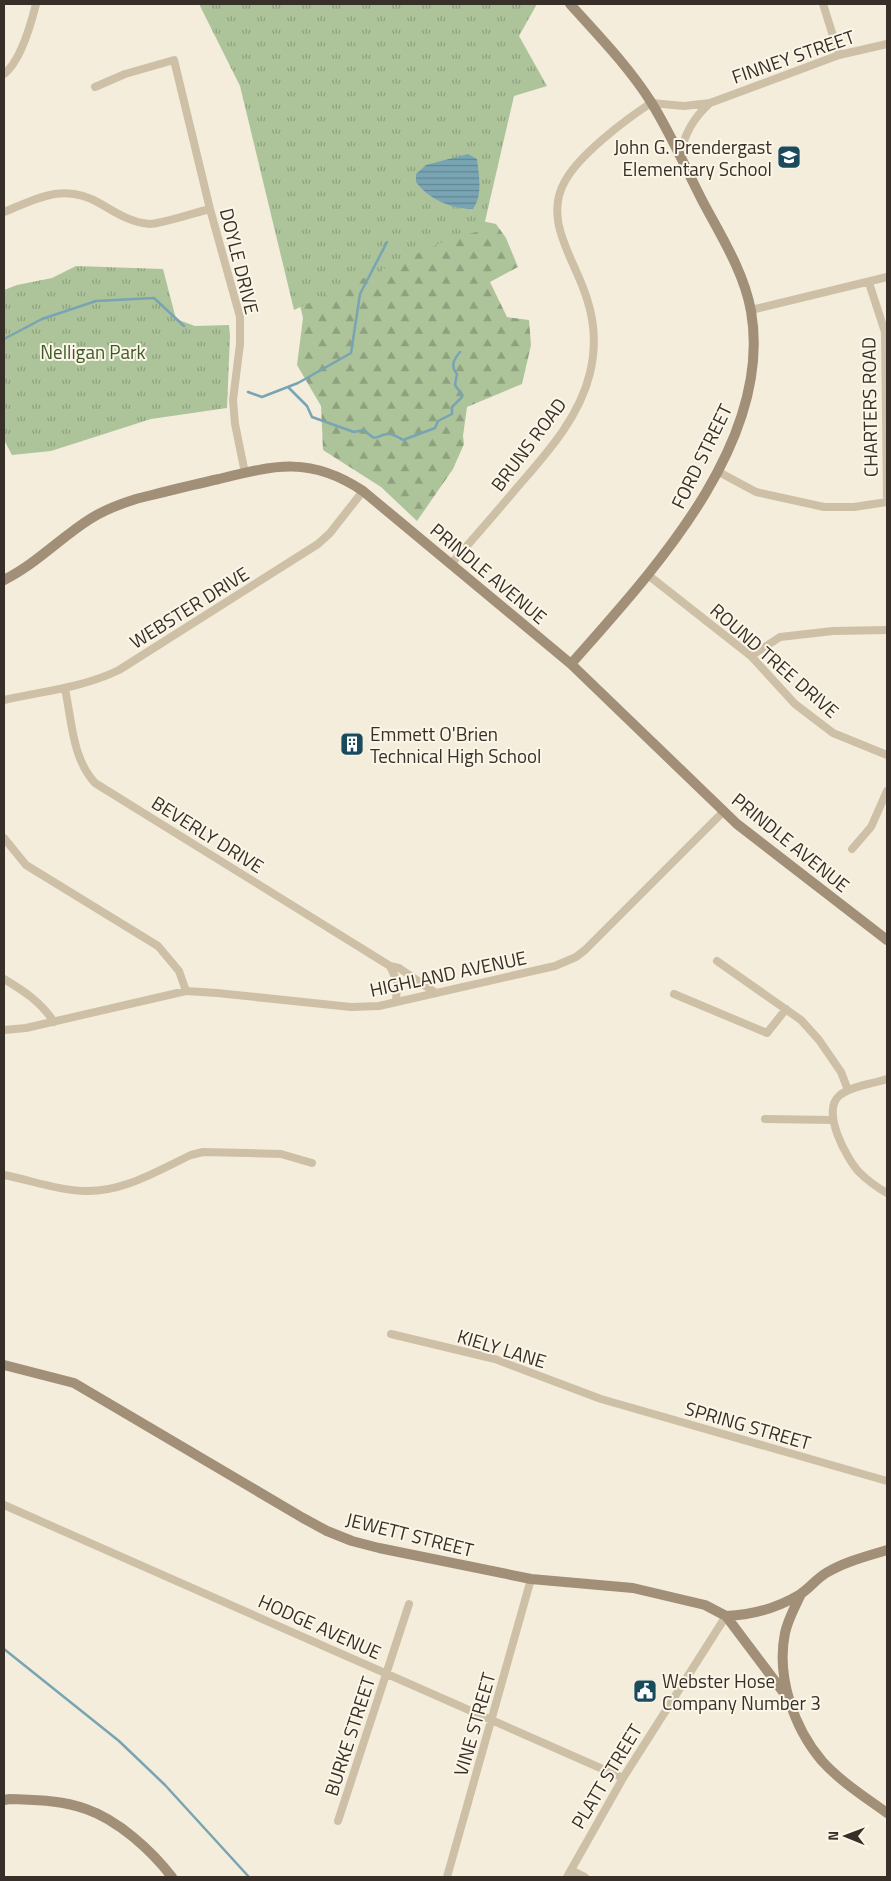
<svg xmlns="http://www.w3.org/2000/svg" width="891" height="1881" font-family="'Titillium Web',sans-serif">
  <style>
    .forest { fill: url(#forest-firs) }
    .park { fill: url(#park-tufts) }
    .water { fill: url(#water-rules) }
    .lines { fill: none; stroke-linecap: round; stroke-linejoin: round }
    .stream { stroke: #78a4b3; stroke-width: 2.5 }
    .street { stroke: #cdc0a6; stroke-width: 8 }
    .secondary { stroke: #a18f77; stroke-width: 10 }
    .labels { text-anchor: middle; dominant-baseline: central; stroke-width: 4; stroke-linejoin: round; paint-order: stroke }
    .street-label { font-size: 19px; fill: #383028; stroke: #fbf6e8 }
    .poi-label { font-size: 19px; fill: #383028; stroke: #fbf6e8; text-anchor: start }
    .park-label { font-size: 19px; fill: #3e5929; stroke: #fbf6e8 }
  </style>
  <defs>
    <pattern id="forest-firs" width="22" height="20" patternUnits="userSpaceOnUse" patternTransform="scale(1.25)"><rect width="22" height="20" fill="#adc49a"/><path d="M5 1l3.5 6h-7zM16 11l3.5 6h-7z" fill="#8ea07e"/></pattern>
    <pattern id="park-tufts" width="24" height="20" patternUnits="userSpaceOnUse" patternTransform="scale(1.25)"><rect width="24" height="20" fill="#adc49a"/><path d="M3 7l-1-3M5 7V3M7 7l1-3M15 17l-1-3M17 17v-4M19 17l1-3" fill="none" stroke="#8ea07e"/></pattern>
    <pattern id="water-rules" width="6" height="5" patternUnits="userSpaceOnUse" patternTransform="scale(1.25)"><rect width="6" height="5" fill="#78a4b3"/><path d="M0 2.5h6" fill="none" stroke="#638692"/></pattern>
  </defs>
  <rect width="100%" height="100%" fill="#f4eddb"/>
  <path class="forest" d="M467 218 496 224 506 238 518 267 490 282 507 317 529 320 531 345 522 384 467 407 463 436 464 444 453 469 417 521 381 487 323 450 321 406 297 365 303 318 292 271Z"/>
  <path class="park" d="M199 4H537L519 36 547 86 514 96 483 230 447 240 294 310 240 86Z
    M76 266 163 269 176 319 195 326 229 325 230 336 227 408 151 419 51 451 12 455 4 440V290L17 285 52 278Z"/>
  <path class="water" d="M468 154 477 159C479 176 483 195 473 209 452 209 428 199 416 182V174L426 165Z"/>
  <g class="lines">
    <path class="stream" d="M4 339 42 319 96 301 154 298 184 326
      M288 387 307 406 312 417 354 432 364 430C377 442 373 437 387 434 393 433 398 437 403 440L435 428 438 421 452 414V407L462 397 460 392 455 385 457 374C450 366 454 359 460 352
      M248 392 262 397 298 383 351 353 360 294 387 242
      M4 1649 119 1741 165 1785 249 1877"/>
    <path class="street" d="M823 4 839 55
      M4 74C21 61 31 24 36 4
      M95 87 125 74 174 60 210 209 240 317V344L233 400 235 424 245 473
      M680 156C684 134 694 117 710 103
      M4 212C38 198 65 182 101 204 116 213 132 223 150 224 161 224 197 212 210 209
      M869 283 885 332 887 502
      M751 310 887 277
      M717 471 756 492 824 507H854L887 502
      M451 564C473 539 494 515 515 490 545 455 579 419 590 373 596 348 595 323 587 299 576 261 542 221 565 181 580 154 625 120 651 103L684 106 710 103 839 55 887 44
      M648 575 751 656 795 704 833 733 887 755
      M751 656 780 637 833 631 887 630
      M65 689C72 721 72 758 95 783L390 966 399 968 436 993
      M4 700C43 691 82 688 119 670L318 544 330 533 363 491
      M4 838 26 865 158 946 179 971 186 991
      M852 849 871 827 887 791
      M717 961 801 1020 819 1040 841 1072 848 1090
      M390 966 397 981 396 1002
      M4 979C24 991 41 1002 54 1022
      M674 994 767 1033 786 1009
      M4 1030 26 1028 186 991 217 993 351 1007 379 1006 555 966 576 957 585 950 723 812
      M887 1079C872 1084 852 1086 840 1095 820 1111 847 1159 859 1172 867 1180 878 1188 887 1193
      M765 1119 833 1120
      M4 1175C30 1180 56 1190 83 1191 122 1193 157 1171 191 1155L203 1152 281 1154 312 1163
      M391 1334 495 1359 601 1399 887 1481
      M4 1505 623 1778
      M338 1821 409 1604
      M571 1870 585 1877
      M447 1877 531 1579
      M567 1877 623 1778 726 1616"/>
    <path class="secondary" d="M570 4C598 35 629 67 651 102 671 134 686 169 703 202 721 236 744 272 751 311 774 443 651 573 571 664
      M4 580C36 564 60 538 90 519 104 510 120 504 136 499 164 492 191 485 219 479 275 465 311 456 363 491L571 664 737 824 887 940
      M4 1365 74 1383 303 1518 327 1531 352 1541 379 1548 531 1579 633 1588 705 1605 726 1616 790 1701
      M801 1594C795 1607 788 1619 785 1633 776 1677 794 1728 822 1761 840 1781 865 1797 887 1813
      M726 1616C752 1615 777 1608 799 1595 809 1589 816 1579 826 1573 844 1562 867 1556 887 1550
      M4 1800 10 1799C35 1800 62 1800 86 1809 118 1820 151 1850 172 1877"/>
  </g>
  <defs>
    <g id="school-square" transform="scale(1.25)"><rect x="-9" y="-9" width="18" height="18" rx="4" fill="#1a4b5d" stroke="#fbf6e8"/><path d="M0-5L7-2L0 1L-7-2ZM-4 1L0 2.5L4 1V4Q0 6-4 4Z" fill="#fff"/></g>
    <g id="building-square" transform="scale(1.25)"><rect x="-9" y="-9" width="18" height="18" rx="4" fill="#1a4b5d" stroke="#fbf6e8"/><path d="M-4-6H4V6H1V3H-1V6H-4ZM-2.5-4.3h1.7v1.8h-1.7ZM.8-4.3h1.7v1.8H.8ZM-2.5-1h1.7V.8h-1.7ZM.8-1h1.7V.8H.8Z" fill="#fff"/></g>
    <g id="civic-square" transform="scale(1.25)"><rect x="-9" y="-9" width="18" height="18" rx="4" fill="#1a4b5d" stroke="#fbf6e8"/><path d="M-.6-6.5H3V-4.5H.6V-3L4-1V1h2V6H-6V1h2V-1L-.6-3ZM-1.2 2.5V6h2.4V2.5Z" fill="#fff"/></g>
  </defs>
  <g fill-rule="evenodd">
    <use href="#school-square" x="789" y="157"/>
    <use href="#building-square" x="352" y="744"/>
    <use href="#civic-square" x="645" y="1691"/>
  </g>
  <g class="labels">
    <g class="street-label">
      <text transform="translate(793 56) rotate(-19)">FINNEY STREET</text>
      <text transform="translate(240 261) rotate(76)">DOYLE DRIVE</text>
      <text transform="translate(869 407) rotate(-91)">CHARTERS ROAD</text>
      <text transform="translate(528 444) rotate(-53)">BRUNS ROAD</text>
      <text transform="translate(701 456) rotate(-64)">FORD STREET</text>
      <text transform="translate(489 573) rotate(40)">PRINDLE AVENUE</text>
      <text transform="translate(189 607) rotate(-32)">WEBSTER DRIVE</text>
      <text transform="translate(775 660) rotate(41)">ROUND TREE DRIVE</text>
      <text transform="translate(208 834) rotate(32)">BEVERLY DRIVE</text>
      <text transform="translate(791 842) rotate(39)">PRINDLE AVENUE</text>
      <text transform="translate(448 973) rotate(-12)">HIGHLAND AVENUE</text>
      <text transform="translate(502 1348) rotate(17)">KIELY LANE</text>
      <text transform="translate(748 1425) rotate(16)">SPRING STREET</text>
      <text transform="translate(410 1534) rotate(14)">JEWETT STREET</text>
      <text transform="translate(320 1626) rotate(24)">HODGE AVENUE</text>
      <text transform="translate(474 1724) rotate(-74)">VINE STREET</text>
      <text transform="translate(349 1736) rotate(-72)">BURKE STREET</text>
      <text transform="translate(606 1776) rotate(-59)">PLATT STREET</text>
    </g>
    <g class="poi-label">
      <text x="772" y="146" text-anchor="end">John G. Prendergast<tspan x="772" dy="22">Elementary School</tspan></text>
      <text x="370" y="733">Emmett O'Brien<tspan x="370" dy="22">Technical High School</tspan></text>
      <text x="662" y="1680">Webster Hose<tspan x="662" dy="22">Company Number 3</tspan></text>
    </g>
    <g class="park-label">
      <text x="93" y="351">Nelligan Park</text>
    </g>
  </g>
  <rect width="891" height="1881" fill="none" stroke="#383028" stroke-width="10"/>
  <g transform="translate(846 1836) rotate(271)" stroke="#fbf6e8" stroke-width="4" paint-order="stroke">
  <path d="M0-4L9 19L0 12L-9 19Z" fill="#383028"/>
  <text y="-8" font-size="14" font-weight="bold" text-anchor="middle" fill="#383028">N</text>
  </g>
</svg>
